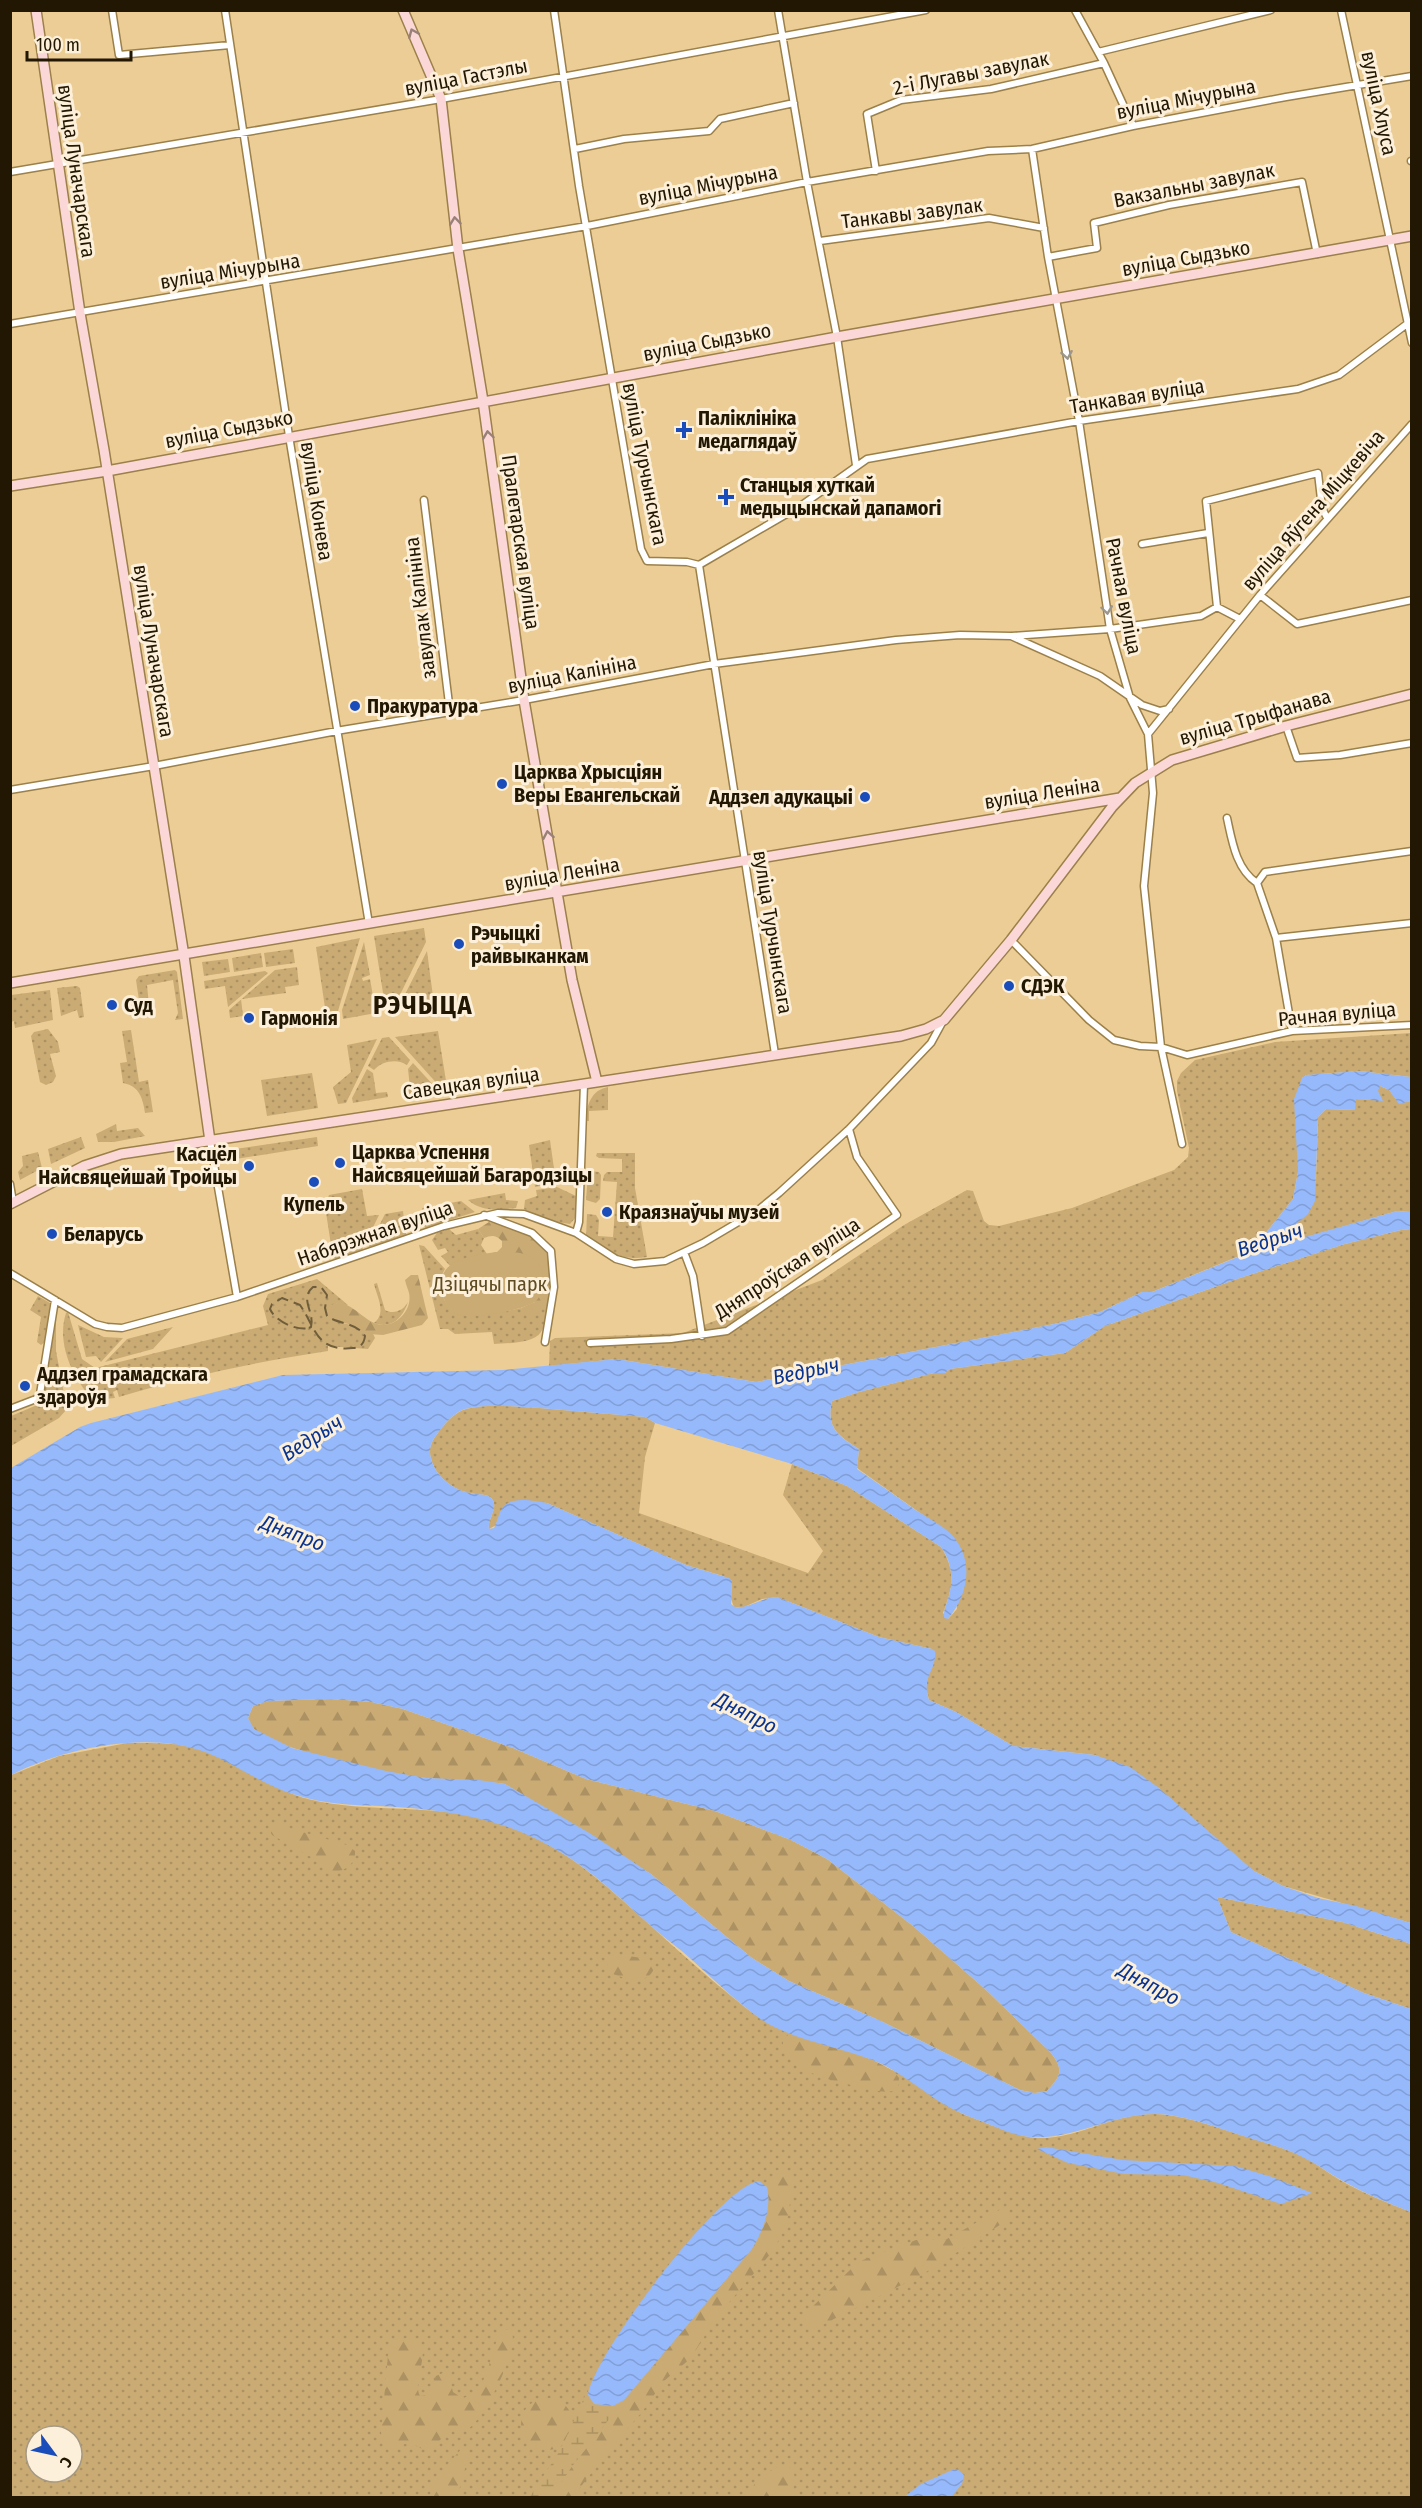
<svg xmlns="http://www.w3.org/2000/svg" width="1422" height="2508" font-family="'Fira Sans Condensed',sans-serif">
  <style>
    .grass { fill: url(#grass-dots); fill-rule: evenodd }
    .forest { fill: url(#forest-firs) }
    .wetland { fill: url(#wetland-marsh) }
    .park { fill: #c9ab73 }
    .water { fill: url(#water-waves); fill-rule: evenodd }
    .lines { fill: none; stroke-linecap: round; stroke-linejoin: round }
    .street-casing { stroke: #9c804a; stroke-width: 9 }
    .secondary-casing { stroke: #9c804a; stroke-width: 12 }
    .street { stroke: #fff; stroke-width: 6 }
    .secondary { stroke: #fbd8d7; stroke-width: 9 }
    .rail { stroke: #6f5d3b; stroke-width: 2; stroke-dasharray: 12 6; stroke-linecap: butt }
    .oneway { stroke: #998177 }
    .oneway2 { stroke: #9c978d }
    .poi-dot { fill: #1b4dba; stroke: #fdf0da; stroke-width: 2 }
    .labels { text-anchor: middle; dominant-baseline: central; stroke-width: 6; stroke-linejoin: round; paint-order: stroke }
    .street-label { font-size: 20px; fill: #221702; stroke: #fdf0da }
    .poi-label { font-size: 20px; font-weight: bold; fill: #221702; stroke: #fdf0da; text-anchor: start }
    .park-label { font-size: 20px; fill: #604c23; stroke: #fdf0da }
    .water-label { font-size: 21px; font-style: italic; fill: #093390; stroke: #fdf0da }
    .district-label { font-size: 26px; font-weight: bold; letter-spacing: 1.5px; fill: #221702; stroke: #fdf0da }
  </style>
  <defs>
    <pattern id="grass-dots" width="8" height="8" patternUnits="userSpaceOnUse" patternTransform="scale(1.5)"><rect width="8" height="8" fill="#c9ab73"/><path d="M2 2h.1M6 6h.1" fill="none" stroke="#ac9262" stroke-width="1.8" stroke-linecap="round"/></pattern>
    <pattern id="forest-firs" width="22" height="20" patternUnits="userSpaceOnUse" patternTransform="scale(1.5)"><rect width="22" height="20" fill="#c9ab73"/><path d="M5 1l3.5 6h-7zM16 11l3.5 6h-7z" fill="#ac9262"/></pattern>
    <pattern id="wetland-marsh" width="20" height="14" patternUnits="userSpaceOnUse" patternTransform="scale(1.5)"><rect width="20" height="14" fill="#c9ab73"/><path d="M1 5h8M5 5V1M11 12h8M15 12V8" fill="none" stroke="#ac9262"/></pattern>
    <pattern id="water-waves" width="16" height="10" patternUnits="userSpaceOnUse" patternTransform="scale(1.5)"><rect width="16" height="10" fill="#96b9fc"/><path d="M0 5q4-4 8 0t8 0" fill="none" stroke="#819ed6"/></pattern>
  </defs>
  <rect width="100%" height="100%" fill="#ebcd95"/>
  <path class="grass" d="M424 928 426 942 392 1011 386 1012 374 936Z
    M360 938 338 1011 334 1012 335 1020 327 1021 316 947Z
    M364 942 370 975 362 978 363 981 370 979 376 1013 343 1019 342 1010Z
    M293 949 295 963 266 967 264 953Z
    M427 951 434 1004 397 1010Z
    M261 953 263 967 234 972 232 958Z
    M228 959 230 972 204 976 202 962Z
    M297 967 299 985 285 987 286 993 241 999 243 1016 230 1018 229 1010 275 970Z
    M175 970 177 972 183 1019 175 1020 178 1013 173 980 147 985 149 1005 140 1007 136 980 139 976Z
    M265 971 268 973 228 1007 225 986 205 989 204 981Z
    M77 986 80 988 84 1017 79 1018 77 1010 61 1016 57 988Z
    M50 990 53 1020 15 1028 14 1021 11 1022V995Z
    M48 1029 58 1042 60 1052 50 1054 56 1076 53 1082 46 1085 40 1082 31 1036 34 1032Z
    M131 1030 139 1082 148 1080 153 1112 145 1113C143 1098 139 1086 123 1083L120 1063 127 1062 122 1031Z
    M438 1031 447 1087 441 1088 395 1037Z
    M1411 1033V1077L1360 1071 1306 1075 1302 1078 1298 1172 1293 1199 1260 1240 1244 1254 1152 1292H1142L1100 1312 1054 1324 756 1382 617 1359 549 1366 550 1341 555 1338 683 1333 822 1280 904 1225 967 1190 973 1191 984 1221 989 1225 999 1226 1072 1208 1174 1170 1188 1157 1189 1148 1177 1091V1081L1181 1073 1195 1060 1275 1042Z
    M389 1037 410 1060 407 1065C398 1058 381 1061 374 1070L368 1066 382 1038Z
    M377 1039 346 1103 338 1104 333 1087 351 1072 347 1045Z
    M413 1063 436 1088 433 1091 402 1096 401 1090 410 1088 408 1069Z
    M367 1069 373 1073 376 1093 387 1092 388 1097 353 1103 352 1098Z
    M312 1073 318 1108 267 1116 261 1080Z
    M1380 1086 1389 1090 1399 1103 1411 1101V1212L1397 1211 1279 1245 1289 1230 1296 1225 1316 1181 1318 1117 1326 1109 1354 1110 1355 1099 1382 1100 1377 1090Z
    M608 1087V1110L589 1111V1121H585C587 1105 591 1090 608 1087Z
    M116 1124 117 1131 138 1128 145 1136 114 1142H98L96 1134Z
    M81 1137 85 1148 51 1164 48 1149Z
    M317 1137 318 1146 236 1159 235 1149Z
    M550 1140 556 1183 535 1187 529 1145Z
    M38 1152 42 1168 20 1180 18 1172 23 1166 22 1156Z
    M597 1153H635V1188L647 1257C619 1261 608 1251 586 1237L587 1214 596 1215 599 1220 598 1236 613 1237 617 1182 603 1181 604 1175 607 1172H622V1159L599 1158 596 1156Z
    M591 1171 599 1172 601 1175 600 1199 596 1203 586 1200 588 1174Z
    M557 1187 576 1196V1217L570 1224 549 1221 524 1209 525 1200 537 1196 536 1190Z
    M362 1189 367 1216 379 1215 362 1250 336 1259 333 1258 325 1206 329 1195Z
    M505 1193 506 1200 518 1201 516 1208C498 1210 482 1212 468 1200Z
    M461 1201 475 1212 425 1228 422 1208Z
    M403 1211 406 1236 368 1248 385 1214Z
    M449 1229 456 1235 478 1229 484 1238 481 1245 487 1254 472 1257 450 1266 441 1256 448 1252 445 1248 438 1250 432 1240 437 1233Z
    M1411 1229V1923L1283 1886 1254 1871 1230 1853 1159 1788 1095 1755 1013 1746 956 1712 929 1700 926 1688 932 1649 879 1637 777 1597 762 1599 744 1607H734L731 1599 732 1581 723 1576 686 1565 547 1503 527 1501 502 1509 496 1525 489 1529C487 1520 499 1507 492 1499 487 1493 477 1495 470 1493 453 1490 435 1476 431 1458 428 1449 432 1440 438 1433 444 1424 455 1412 466 1409 490 1403 514 1407 539 1408 574 1411 609 1414 645 1417L655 1423 645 1457 639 1513 808 1573 823 1551 783 1495 792 1464 847 1486 941 1547C956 1571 953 1587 943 1613L948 1619 957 1609 951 1535 857 1468 859 1449C838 1435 826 1428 832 1401L859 1392 934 1373H945L950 1369 1065 1353 1105 1326 1240 1278 1345 1244 1401 1230Z
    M419 1245 424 1246 445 1269C437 1281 442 1303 453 1312H502L521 1308 525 1313 549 1303C547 1312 546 1325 541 1332 533 1344 507 1343 494 1344L492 1332 455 1334 448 1329H440Z
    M317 1279 348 1305 336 1303 340 1323 353 1325 373 1334 375 1338 368 1349 328 1346V1351C257 1362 188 1376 119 1397L117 1390 113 1392 115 1398 93 1400C73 1378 56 1344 66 1313L68 1312 82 1359 95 1368 268 1325 263 1306 268 1294Z
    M377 1283 385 1310C394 1315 404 1310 408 1302 403 1317 392 1330 374 1323 387 1313 377 1297 374 1284Z
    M38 1296 50 1303 45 1342 41 1345 37 1342 41 1317 30 1310Z
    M56 1315V1351L67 1409 59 1418 11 1446V1416L37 1405 42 1399Z
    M78 1325 104 1337 123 1338 101 1362 96 1356 86 1357Z
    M173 1327 153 1349 105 1362 127 1339Z
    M127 1743C148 1743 170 1742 191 1747 232 1757 266 1788 308 1799 372 1815 439 1801 505 1825 566 1847 603 1883 650 1925 679 1952 710 1979 741 2004 782 2039 842 2047 890 2069 916 2080 936 2102 963 2114 979 2120 1020 2138 1037 2138 1082 2140 1118 2108 1168 2115 1194 2119 1219 2128 1244 2136 1264 2142 1284 2148 1304 2157 1317 2164 1328 2173 1340 2180 1363 2193 1387 2203 1411 2212V2497H11V1775L59 1756ZM36 2436H72V2472H36Z
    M1217 1897 1342 1922 1411 1944V2009L1364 1993 1231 1932Z"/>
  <path class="forest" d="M489 1222 528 1233 550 1251 552 1287 549 1303 534 1313H524L521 1308 535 1302 496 1253 502 1247V1241C496 1235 492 1235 484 1238L478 1229Z
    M411 1275H418L428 1318 422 1325 383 1335 369 1334 353 1325 334 1321 327 1316 325 1311C342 1289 360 1319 377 1324 394 1329 413 1311 409 1293 408 1289 406 1285 405 1280Z
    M331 1699 371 1702 403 1709 513 1748 586 1779 715 1811 791 1840 827 1859 913 1926 985 1989 1051 2053C1064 2070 1061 2076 1047 2091L1035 2093 1020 2090 881 2021 789 1981 752 1958 651 1874 505 1784C479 1780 453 1780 427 1778 393 1775 280 1751 255 1730 252 1727 250 1722 248 1718L253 1706 268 1701Z
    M275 1824 347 1845 355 1851C356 1866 342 1873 328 1872L313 1858 272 1835 270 1831Z
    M621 1955 649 1959 654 1968C648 1986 627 1979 613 1974L607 1966C609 1958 613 1956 621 1955Z
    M790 2033C813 2040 889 2059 899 2078L898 2088C889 2096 872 2089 861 2087 838 2082 779 2071 783 2038Z
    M782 2169 791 2179 792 2190 788 2216 782 2234 772 2252 715 2319 691 2358 664 2381 642 2412 608 2451 573 2497 552 2498 570 2469 624 2400 752 2249 764 2226 769 2205 767 2187 776 2171Z
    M1003 2208 1009 2211 1006 2221 923 2274 822 2325 810 2328 806 2326 805 2316 809 2310 851 2269 863 2260 916 2240H945Z
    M506 2330H511C521 2345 485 2419 468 2429 462 2433 456 2429 450 2430L430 2450 422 2449 410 2442 392 2449 383 2444 381 2432 388 2355 393 2344C403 2337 414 2335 422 2345 426 2361 413 2384 420 2396L427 2395 436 2376 443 2373 449 2377 453 2392 462 2398C494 2393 488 2337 506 2330Z
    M521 2424a26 26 0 1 1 52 0a26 26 0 1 1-52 0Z
    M462 2448 468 2451 469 2456 457 2497H429L437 2477Z
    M786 2465C799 2472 795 2486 790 2497H750C750 2481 771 2467 786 2465Z"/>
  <path class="wetland" d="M588 2389V2395C598 2409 610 2410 624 2400L570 2469 552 2497 529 2498 561 2449Z"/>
  <path class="park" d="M495 1252C513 1252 535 1250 542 1271 545 1280 543 1294 536 1301 525 1310 474 1319 460 1315 450 1313 446 1306 443 1296 432 1260 469 1257 495 1252Z"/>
  <path class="water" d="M1360 1071 1411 1077V1101L1399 1104 1389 1090 1380 1086 1378 1091 1383 1101 1356 1099 1355 1110 1326 1109 1318 1117 1315 1201 1308 1214 1289 1230 1280 1244 1397 1211 1411 1212V1229L1401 1230 1345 1244 1240 1278 1105 1326 1065 1353 950 1369 945 1373H934L859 1392 832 1401C826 1428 838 1436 859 1449L857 1469C876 1482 895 1495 914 1509 926 1517 942 1525 952 1535 975 1561 968 1595 948 1619L944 1618C943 1611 946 1606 948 1599 954 1579 952 1563 941 1547L847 1486 792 1464 655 1423 645 1417C609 1414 574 1411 539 1408 514 1407 490 1403 465 1409 455 1412 444 1424 438 1433 432 1440 428 1449 431 1458 435 1476 453 1490 470 1493 477 1495 487 1493 492 1499 499 1507 487 1520 489 1529L494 1528C497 1522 498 1516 501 1510 509 1495 533 1501 547 1503L686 1565 729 1578 732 1581 731 1604 735 1607C749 1609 762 1597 777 1597L879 1637 932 1649 935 1651C937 1671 921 1675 929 1700L956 1712 1013 1746 1095 1755 1130 1767 1159 1788 1254 1871 1283 1886 1318 1898 1356 1906 1411 1923V1944L1342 1922 1217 1897 1231 1932 1364 1993 1411 2009V2212C1387 2203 1364 2193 1341 2180 1330 2174 1320 2166 1308 2160 1288 2148 1265 2143 1243 2136 1219 2128 1194 2119 1169 2115 1109 2107 1062 2155 1003 2130 982 2121 959 2114 940 2102 918 2088 899 2071 875 2061 840 2047 788 2039 759 2018 732 1998 708 1974 683 1952 669 1941 655 1930 642 1918 605 1884 576 1857 530 1836 482 1814 432 1809 380 1806 351 1805 324 1804 296 1795 264 1786 236 1764 205 1752 148 1730 63 1748 11 1775V1468L80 1427 91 1423 283 1375 503 1370 617 1359 756 1382 1054 1324 1100 1312 1142 1292H1152L1245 1254 1260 1240 1293 1199 1298 1172 1294 1099 1302 1078 1306 1075ZM331 1699 371 1702 403 1709 513 1748 586 1779 715 1811 791 1840 827 1859 913 1926 985 1989 1051 2053C1064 2070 1061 2076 1047 2091L1035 2093 1020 2090 881 2021 789 1981 752 1958 651 1874 591 1834 505 1784 479 1780 426 1778 386 1771 292 1748 254 1729 248 1718 253 1706 268 1701Z
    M1046 2147 1123 2160 1235 2166 1272 2177 1312 2193 1281 2204 1218 2183 1183 2175 1124 2174 1068 2163 1037 2149Z
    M759 2181 767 2187C772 2210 763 2230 752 2249L624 2400 613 2406 594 2404 588 2395C592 2357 721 2185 759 2181Z
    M957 2469 964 2475 962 2484 951 2497H904L921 2484 952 2470Z"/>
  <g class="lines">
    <g class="street-casing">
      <path id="street" d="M112 10 119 55 230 45
        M225 10 289 436 369 924
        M554 10 579 186 641 549 647 561 687 562 699 565 775 1054
        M778 10 807 182 837 337 856 465
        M1075 10 1104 63 1133 126
        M1341 10 1412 343
        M1098 52 1271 10
        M575 149 624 139 709 131 720 119 794 103
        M1032 149 1048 257 1079 421 1110 629 1130 698 1148 734 1153 793 1144 886 1161 1047 1182 1144
        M1411 161H1412
        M876 171 867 114 901 100 991 89 1104 63
        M10 172 441 99 926 10
        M820 241 989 218 1044 228
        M1048 257 1097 248 1094 223 1169 205 1302 182 1317 254
        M10 324 587 226 807 182 988 151 1032 149 1133 126 1286 97 1412 76
        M424 500 450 712
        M1142 544 1208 533
        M699 565 802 505 867 459 1079 421 1298 389 1339 375 1407 324
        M1260 595 1297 624 1412 600
        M1217 607 1206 501 1318 473 1322 508 1327 518
        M1012 636 1110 629 1201 616 1217 607 1240 619
        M1286 726 1297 758 1340 755 1412 743
        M1148 734 1260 595 1412 424
        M10 790 154 766 342 730 524 700 714 664 896 640 960 635 1011 636 1100 676 1142 705 1160 711 1169 709
        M1227 818C1232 841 1236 869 1257 883
        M1276 938 1412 923
        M1011 940 1089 1020 1114 1040 1140 1046 1161 1047 1187 1055 1292 1031 1412 1025
        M1292 1031 1276 938 1257 883 1265 872 1412 851
        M210 1141 237 1297
        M10 1184 13 1202
        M484 1215 532 1233 551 1251 554 1287 545 1342
        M576 1233 579 1222 584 1084
        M684 1252 693 1276 702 1336
        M10 1273 95 1324 107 1327 122 1328 237 1297 444 1226 498 1213 524 1214 576 1233 616 1259 634 1264 665 1261 703 1243 757 1211 779 1193 849 1129 931 1043 943 1021
        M590 1343 671 1339 727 1331 897 1215 857 1157 849 1129
        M10 1409 36 1399 40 1394 55 1300"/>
    </g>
    <g class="secondary-casing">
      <path id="secondary" d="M36 10 80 313 104 450 184 956 210 1141
        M403 10 441 99 458 249 483 401 524 700 572 980 597 1082
        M10 486 107 471 837 337 1412 236
        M10 983 1120 798
        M10 1204 84 1166 121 1154 901 1036 926 1029 944 1020 1011 940 1112 807 1135 783 1172 760 1286 726 1412 694"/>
    </g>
    <use href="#street" class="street"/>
    <use href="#secondary" class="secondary"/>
    <path class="rail" d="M309 1328 311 1327C315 1312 299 1299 313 1287H321L327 1295 325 1308 327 1316C340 1325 356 1322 365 1336 364 1344 360 1348 353 1348 316 1352 316 1328 300 1305L282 1298 272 1304 270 1309C275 1321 296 1331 309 1328"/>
  </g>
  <defs><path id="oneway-chevron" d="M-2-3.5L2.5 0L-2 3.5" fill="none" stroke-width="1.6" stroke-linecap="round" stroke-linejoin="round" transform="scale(1.5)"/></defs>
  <g class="oneway">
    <use href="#oneway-chevron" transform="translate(413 33) rotate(-113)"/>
    <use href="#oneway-chevron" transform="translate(455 221) rotate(-97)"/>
    <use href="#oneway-chevron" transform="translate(488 435) rotate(-98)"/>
    <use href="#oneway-chevron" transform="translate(548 835) rotate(-100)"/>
  </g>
  <g class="oneway2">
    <use href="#oneway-chevron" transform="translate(1067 355) rotate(80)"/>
    <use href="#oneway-chevron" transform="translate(1107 610) rotate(82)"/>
  </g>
  <g class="poi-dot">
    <path d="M681 421h6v6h6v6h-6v6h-6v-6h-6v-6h6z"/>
    <path d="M723 488h6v6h6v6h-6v6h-6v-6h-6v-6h6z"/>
    <circle cx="355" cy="706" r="6"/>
    <circle cx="502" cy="784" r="6"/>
    <circle cx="865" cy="797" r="6"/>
    <circle cx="459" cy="944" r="6"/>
    <circle cx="1009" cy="986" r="6"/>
    <circle cx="112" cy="1005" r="6"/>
    <circle cx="249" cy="1018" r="6"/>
    <circle cx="340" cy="1163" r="6"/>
    <circle cx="249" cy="1166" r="6"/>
    <circle cx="314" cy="1182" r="6"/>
    <circle cx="607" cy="1212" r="6"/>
    <circle cx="52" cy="1234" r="6"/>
    <circle cx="25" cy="1386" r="6"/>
  </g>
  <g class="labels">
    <g class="street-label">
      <text transform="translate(971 73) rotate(-11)">2-і Лугавы завулак</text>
      <text transform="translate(466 77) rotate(-11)">вуліца Гастэлы</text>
      <text transform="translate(1186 99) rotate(-11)">вуліца Мічурына</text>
      <text transform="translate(1379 103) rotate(78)">вуліца Хлуса</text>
      <text transform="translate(77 171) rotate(82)">вуліца Луначарскага</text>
      <text transform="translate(708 185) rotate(-11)">вуліца Мічурына</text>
      <text transform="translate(1194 185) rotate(-11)">Вакзальны завулак</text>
      <text transform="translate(912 213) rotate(-7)">Танкавы завулак</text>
      <text transform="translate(1186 258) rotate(-10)">вуліца Сыдзько</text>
      <text transform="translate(230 271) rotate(-9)">вуліца Мічурына</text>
      <text transform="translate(707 342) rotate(-11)">вуліца Сыдзько</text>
      <text transform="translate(1137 396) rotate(-9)">Танкавая вуліца</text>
      <text transform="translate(229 429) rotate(-11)">вуліца Сыдзько</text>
      <text transform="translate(645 464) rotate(79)">вуліца Турчынскага</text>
      <text transform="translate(317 501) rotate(81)">вуліца Конева</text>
      <text transform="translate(1313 510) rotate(-49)">вуліца Яўгена Міцкевіча</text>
      <text transform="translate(521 542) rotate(82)">Пралетарская вуліца</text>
      <text transform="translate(1124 596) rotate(79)">Рачная вуліца</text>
      <text transform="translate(420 608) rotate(-97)">завулак Калініна</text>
      <text transform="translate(154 651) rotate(81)">вуліца Луначарскага</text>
      <text transform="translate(572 674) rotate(-11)">вуліца Калініна</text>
      <text transform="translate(1255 717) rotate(-16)">вуліца Трыфанава</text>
      <text transform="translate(1042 793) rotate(-9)">вуліца Леніна</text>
      <text transform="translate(562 874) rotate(-10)">вуліца Леніна</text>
      <text transform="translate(773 932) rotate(81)">вуліца Турчынскага</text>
      <text transform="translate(1337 1014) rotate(-5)">Рачная вуліца</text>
      <text transform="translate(471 1083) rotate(-8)">Савецкая вуліца</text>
      <text transform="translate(375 1233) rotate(-19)">Набярэжная вуліца</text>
      <text transform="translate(787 1268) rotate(-33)">Дняпроўская вуліца</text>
    </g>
    <g class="poi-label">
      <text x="698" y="418">Паліклініка<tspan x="698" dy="23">медаглядаў</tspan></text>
      <text x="740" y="485">Станцыя хуткай<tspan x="740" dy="23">медыцынскай дапамогі</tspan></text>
      <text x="367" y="706">Пракуратура</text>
      <text x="514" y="772">Царква Хрысціян<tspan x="514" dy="23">Веры Евангельскай</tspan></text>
      <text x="853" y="797" text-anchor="end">Аддзел адукацыі</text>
      <text x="471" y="933">Рэчыцкі<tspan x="471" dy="23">райвыканкам</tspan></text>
      <text x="1021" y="986">СДЭК</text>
      <text x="124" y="1005">Суд</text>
      <text x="261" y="1018">Гармонія</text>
      <text x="352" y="1152">Царква Успення<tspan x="352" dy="23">Найсвяцейшай Багародзіцы</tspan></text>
      <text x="237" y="1154" text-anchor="end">Касцёл<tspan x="237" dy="23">Найсвяцейшай Тройцы</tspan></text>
      <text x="314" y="1204" text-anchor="middle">Купель</text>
      <text x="619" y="1212">Краязнаўчы музей</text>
      <text x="64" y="1234">Беларусь</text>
      <text x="37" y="1374">Аддзел грамадскага<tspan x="37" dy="23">здароўя</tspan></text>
    </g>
    <g class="park-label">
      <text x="490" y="1284">Дзіцячы парк</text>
    </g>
    <g class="water-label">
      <text transform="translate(1270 1240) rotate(-18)">Ведрыч</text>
      <text transform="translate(806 1371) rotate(-12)">Ведрыч</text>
      <text transform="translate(312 1438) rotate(-32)">Ведрыч</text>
      <text transform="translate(293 1533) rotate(21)">Дняпро</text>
      <text transform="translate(746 1713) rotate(27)">Дняпро</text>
      <text transform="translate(1149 1984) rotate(29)">Дняпро</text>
    </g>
    <g class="district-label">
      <text x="423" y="1005">РЭЧЫЦА</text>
    </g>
  </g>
  <rect width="1422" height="2508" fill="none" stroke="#221702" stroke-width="24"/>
  <g transform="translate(54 2454) rotate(123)"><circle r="28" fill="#fdf0da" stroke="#a59984" stroke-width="1.5"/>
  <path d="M0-4.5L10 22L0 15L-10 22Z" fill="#1b4dba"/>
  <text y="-9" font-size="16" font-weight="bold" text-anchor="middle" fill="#221702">С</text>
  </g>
  <path d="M27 51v9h104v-9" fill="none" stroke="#221702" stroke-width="3"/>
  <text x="36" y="51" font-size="18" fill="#221702" stroke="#fdf0da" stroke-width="4.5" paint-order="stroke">100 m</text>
</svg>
